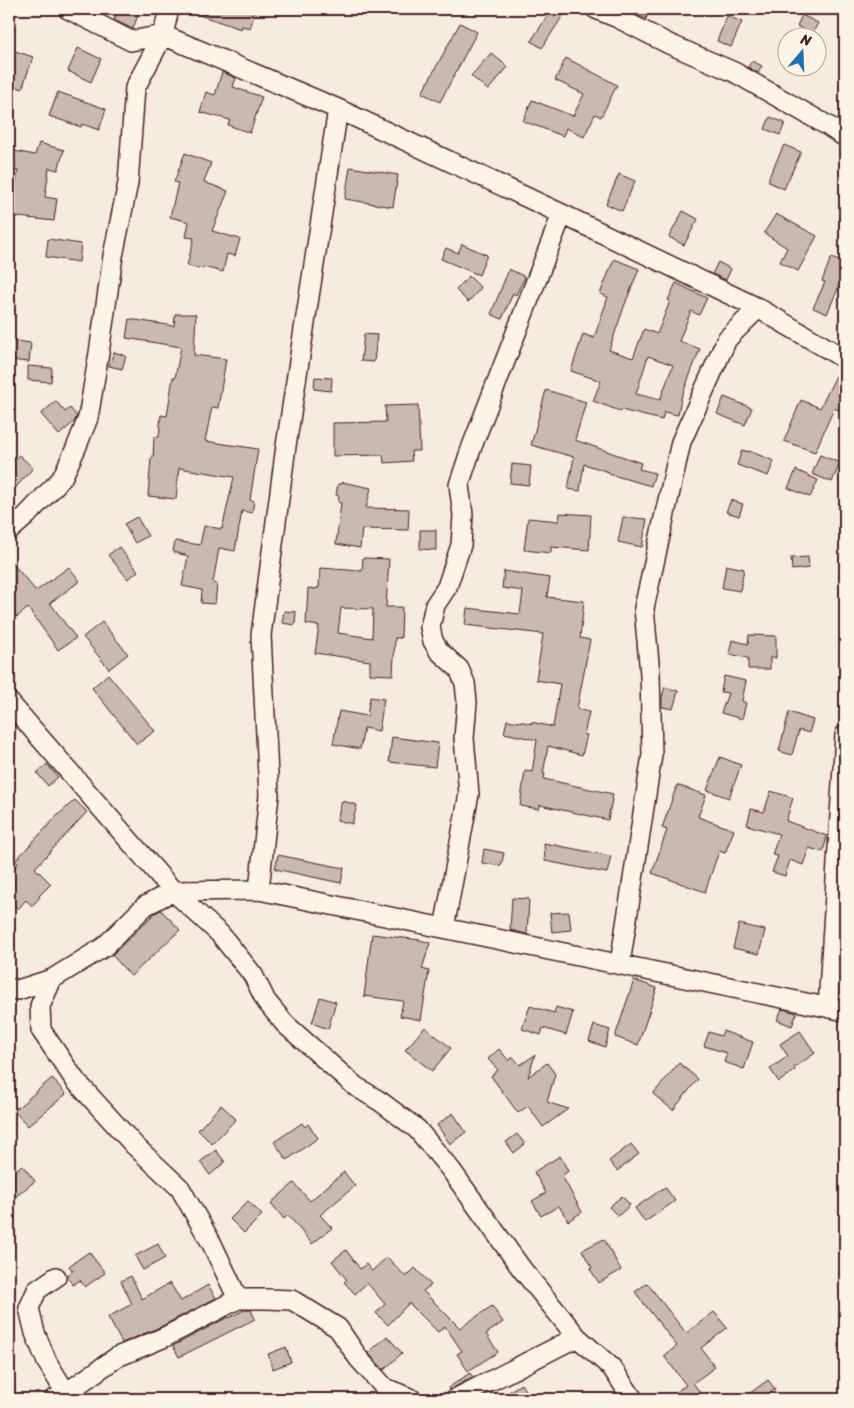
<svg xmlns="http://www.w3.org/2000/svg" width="854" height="1408" font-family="Sriracha,sans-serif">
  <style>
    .building { fill: #cab9b1; stroke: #4a1f2b; fill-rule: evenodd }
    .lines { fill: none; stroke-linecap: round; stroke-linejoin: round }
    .minor-casing { stroke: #4a1f2b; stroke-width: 22 }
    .minor { stroke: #fcf5e5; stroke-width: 19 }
  </style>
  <rect width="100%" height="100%" fill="#f5ecde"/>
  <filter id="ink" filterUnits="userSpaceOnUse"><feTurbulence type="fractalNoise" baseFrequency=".02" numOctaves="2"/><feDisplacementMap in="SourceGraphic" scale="10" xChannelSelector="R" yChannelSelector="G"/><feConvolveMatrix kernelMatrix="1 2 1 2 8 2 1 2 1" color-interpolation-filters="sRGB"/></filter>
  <g filter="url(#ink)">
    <path class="building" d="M118 9H140L133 29 114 20Z
      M188 9H256L250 28 242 26 241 29 187 11Z
      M552 9H567L542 48 531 41Z
      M625 9H650L646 19Z
      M802 15 818 23 812 34 797 26Z
      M727 16 742 22 731 47 717 41Z
      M460 23 477 32 440 102 422 93Z
      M78 48 101 59 91 82 68 71Z
      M9 49 33 57 22 89 9 84Z
      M491 53 508 67 488 90 471 76Z
      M566 58 617 85 601 117 595 114 584 137 566 128 563 136 523 121 532 100 573 116 584 94 555 80Z
      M752 61 762 66 758 73 748 67Z
      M222 72 236 78 233 87 262 97 250 133 228 125 230 120 200 112 206 92 215 95Z
      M58 92 106 109 99 130 82 124 81 127 49 116Z
      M770 117 785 123 780 135 765 129Z
      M39 143 64 150 58 170 49 168 45 197 57 199 54 221 9 216V199L13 200 18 171 9 170V150L35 155Z
      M784 145 801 152 784 189 769 182V177Z
      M185 153 211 163 204 182 228 191 212 231 240 239 235 256 227 254 223 272 203 267V269L187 266 194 238 186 237 189 222 170 217 178 183 174 182Z
      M350 167 398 175 393 207 345 199Z
      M619 174 635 181 622 211 606 204Z
      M683 211 698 219 684 245 669 237Z
      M776 214 817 236 798 271 780 262 787 248 764 233Z
      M48 239 81 244 79 262 46 257Z
      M462 244 487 255 479 275 441 259 446 248 458 253Z
      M831 258 845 263V272L827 314 813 308 825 282 822 281Z
      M614 259 639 269 625 304 609 350 633 358 644 329 657 334 670 301 668 300 676 283 707 298 699 315 691 311 679 341 700 349 681 398 678 415 664 412 662 420 621 410 620 411 593 401 601 381 571 371 583 334 594 338 608 297 600 294ZM648 356 673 365 660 400 636 394Z
      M718 262 731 269 726 280 712 274Z
      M509 269 525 277 516 295 513 293 502 319 491 314Z
      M469 276 481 288 468 302 456 290Z
      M175 314H196L194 355 226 359 218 408 212 407 205 441 258 449 250 500 254 501 252 513 242 511 235 551 219 548 213 583 217 584 215 604 201 603 202 590 182 586 188 556 173 552 175 541 200 545 204 526 222 529 234 477 179 468 176 499 148 496 151 458H153L154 437H159L161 415 167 416 173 377 175 378 181 347 126 338 129 319 174 326Z
      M364 334 377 335 374 362 361 361Z
      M10 340 31 343 29 362 9 360Z
      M114 352 126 356 122 369 109 366Z
      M28 366 52 368 51 382 28 380Z
      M836 376 845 380 844 385H845V413L834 408 815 452 784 441 801 400 820 408Z
      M315 377 332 378 331 391 314 389Z
      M546 390 586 402 575 440 641 463 639 469 655 473 651 486 609 474V472L584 464 580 491 568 489 574 457 531 445Z
      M724 397 752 408 745 425 717 414Z
      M56 401 65 412 70 408 77 416 74 422 59 435 41 414Z
      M418 405 420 451H411L412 461 384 463 383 455 333 456V423L386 422 385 406Z
      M742 450 749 452V451L774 461 768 476 737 465Z
      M19 455 33 468 9 495V466Z
      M820 455 840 463 832 482 812 474Z
      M512 464 531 466 529 485 510 483Z
      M796 470 818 480 810 497 788 488Z
      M342 482 371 488 366 508 409 509 408 530 362 529 360 548 336 544 341 503 338 502 339 496 336 495 338 484H342Z
      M731 500 743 504 739 516 726 512Z
      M560 513 591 515 589 550 551 547V553L524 550 528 518 559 521Z
      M137 517 148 536 135 543 124 524Z
      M623 517 647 519 642 547 618 542Z
      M420 530H436V550L420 549Z
      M119 547 138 571 128 579 108 555Z
      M808 557 809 568 792 570 791 558Z
      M363 558 389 559 386 607H402L401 638H395L393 675 370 674V661L315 653 319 626 306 624 308 588 316 589V588H319L320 568 362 571ZM341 608 373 609 372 638 338 633Z
      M9 559 36 591 69 567 80 581 50 603 76 638 58 650 28 608 17 617 9 607Z
      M726 565 744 569 740 591 722 588Z
      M504 571 550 578 547 597 584 601 580 638 590 640 577 709 589 712 584 735H587L582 755 548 746 543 774H545L544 779 613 794 608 820 540 805 539 809 520 806 525 771 532 772 537 740 504 733 507 720 520 722V721L531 724V722L553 727 560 684 536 680 543 634 465 625 467 608 520 614 523 591 502 588Z
      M284 611 296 612 295 625 282 623Z
      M102 622 128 654 109 669 83 637Z
      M749 635 776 636V658L770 657V669H748V658L729 654 732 640 748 644Z
      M108 674 155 731 137 744 92 688Z
      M724 676 746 681 742 701 746 703 742 719 721 713 728 693 721 692Z
      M665 687 678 691 673 709 662 707V697Z
      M370 697 384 699 379 731 364 728 360 749 333 744 339 711 367 716Z
      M789 712 813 720 809 733 799 730 792 755 779 751Z
      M392 737 438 743 435 767 389 762Z
      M720 757 741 765 729 798 707 790Z
      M47 764 58 777 48 786 37 773Z
      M677 785 706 795 698 817 734 830 725 853 719 851 705 892 652 873 667 830 662 828Z
      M771 791 793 798 786 821 827 836 823 852 809 848 803 865 790 860 785 876 772 872 778 856 772 855 779 834 747 825 751 809 764 812Z
      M75 800 87 812 35 868 51 884 39 896 40 897 32 906 26 900 18 909 9 900V873L18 863 15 861 58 815Z
      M342 801 357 805 352 824 337 820Z
      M544 843 611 856 607 873 545 861Z
      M484 849 504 853 501 866 482 863Z
      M278 855 344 868 341 883 275 869Z
      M512 898 529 899 527 934 510 930Z
      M161 910 180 930 131 976 112 955 155 913Z
      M569 912 571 930 552 932 550 913Z
      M739 924 765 930 759 954 733 948Z
      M372 934 420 940 430 943 422 969 429 971 421 1020 400 1016 403 1001 364 996Z
      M634 980 657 988 638 1045 615 1037Z
      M320 997 336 1002 328 1029 312 1023Z
      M530 1006 554 1013 556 1007 573 1012 566 1035 543 1028 541 1035 522 1029Z
      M782 1009 797 1013 792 1026 777 1020Z
      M594 1025 610 1030 605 1047 589 1041Z
      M425 1027 451 1048 432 1071 405 1050Z
      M723 1031 753 1042 744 1069 724 1062 727 1053 704 1046 709 1032 721 1036Z
      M800 1031 815 1053 794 1068 795 1070 779 1082 770 1069 788 1056 780 1044Z
      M499 1049 509 1061 513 1057 520 1065 535 1055 528 1077 547 1063 555 1074 547 1102 568 1109 543 1127 528 1106 518 1113 491 1076 498 1070 488 1059Z
      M679 1063 698 1079 673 1110 653 1094Z
      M52 1078 66 1094 28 1126 14 1111Z
      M221 1105 236 1119 212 1144 198 1130Z
      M453 1113 466 1132 450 1144 437 1125Z
      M302 1123 305 1127 308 1124 318 1138 287 1160 274 1142Z
      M517 1134 525 1144 514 1153 506 1142Z
      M631 1144 639 1154 617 1171 609 1161Z
      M216 1150 225 1162 210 1175 200 1162Z
      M560 1156 568 1171 562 1176 582 1212 568 1221 559 1206 541 1216 532 1201 546 1193 534 1172Z
      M22 1165 35 1181 9 1202V1175Z
      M344 1172 355 1186 320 1215 332 1228 312 1244 288 1215 284 1219 271 1203 294 1183 310 1201Z
      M665 1187 675 1201 645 1222 635 1208Z
      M622 1196 630 1205 618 1216 609 1207Z
      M248 1201 262 1215 244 1233 230 1219Z
      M604 1239 621 1270 599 1283 590 1269 592 1268 582 1250Z
      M158 1244 165 1258 143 1270 135 1256Z
      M346 1250 360 1269 366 1264 372 1271 387 1257 406 1277 415 1268 431 1285 423 1291 460 1328 492 1306 503 1322 486 1334 498 1352 468 1371 457 1354 462 1351 445 1326 438 1332 410 1304H408L388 1325 376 1313 385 1304 367 1283 355 1294 344 1282 347 1280 332 1261Z
      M89 1252 105 1273 85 1287 80 1280 73 1285 67 1277V1275L73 1271 69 1266Z
      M131 1276 142 1299 170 1283 181 1301 208 1285 216 1298 160 1327 122 1343 108 1317 132 1304 121 1281Z
      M647 1283 686 1333 714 1312 727 1328 701 1348 715 1367 693 1383 705 1399H665L686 1385 664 1356 677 1346 635 1292Z
      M244 1310H251L255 1319 179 1357 173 1346 228 1317 229 1318Z
      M387 1336 402 1353 384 1370 368 1353Z
      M286 1347 291 1362 273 1369 268 1354Z
      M470 1373 473 1377 449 1390 448 1388Z
      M768 1380 775 1389 762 1399H742Z
      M521 1384 531 1399H515L510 1391Z"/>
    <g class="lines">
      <g class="minor-casing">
        <path id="minor" d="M68 9 131 41 163 35 338 109 562 214 758 308 845 359
          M596 9 618 18 669 44 734 72 830 127 845 137
          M9 531 26 516 62 478 76 448 88 418 99 353 113 256 128 183 135 88 163 35 169 9
          M9 702 173 891 220 934 253 975 266 1001 285 1024 355 1086 381 1102 417 1129 451 1170 521 1268 577 1337 612 1368 633 1399
          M259 890 269 795 261 635 286 446 338 109
          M444 928 469 794 464 738 467 702 465 683 459 669 439 651 433 641 430 627 435 605 447 587 461 545 463 515 459 485 471 449 562 214
          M620 964 652 755 650 674 644 608 681 442 727 339 758 308
          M52 979 40 1006 41 1030 75 1080 135 1146 180 1188 212 1244 238 1299
          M9 989 18 990 52 979 104 947 145 906 173 891 259 890 845 1011
          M828 1007 845 735
          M56 1277 37 1290 29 1308 35 1333 47 1362 66 1393
          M54 1399 66 1393 117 1357 165 1337 238 1299H267L292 1300 338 1328 359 1359 385 1388 412 1399
          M455 1399 577 1337"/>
      </g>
      <use href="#minor" class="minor"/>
    </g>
  </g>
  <rect width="854" height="1408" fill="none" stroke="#fcf5e5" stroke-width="30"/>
  <rect x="15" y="15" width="824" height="1378" fill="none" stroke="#4a1f2b" stroke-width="2" filter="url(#ink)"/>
  <g transform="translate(802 52) rotate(19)"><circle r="24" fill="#fcf5e5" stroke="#b59f9b"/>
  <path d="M0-4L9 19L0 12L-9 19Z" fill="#1f6fb2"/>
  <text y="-8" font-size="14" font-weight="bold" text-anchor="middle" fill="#4a1f2b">N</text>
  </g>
</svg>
